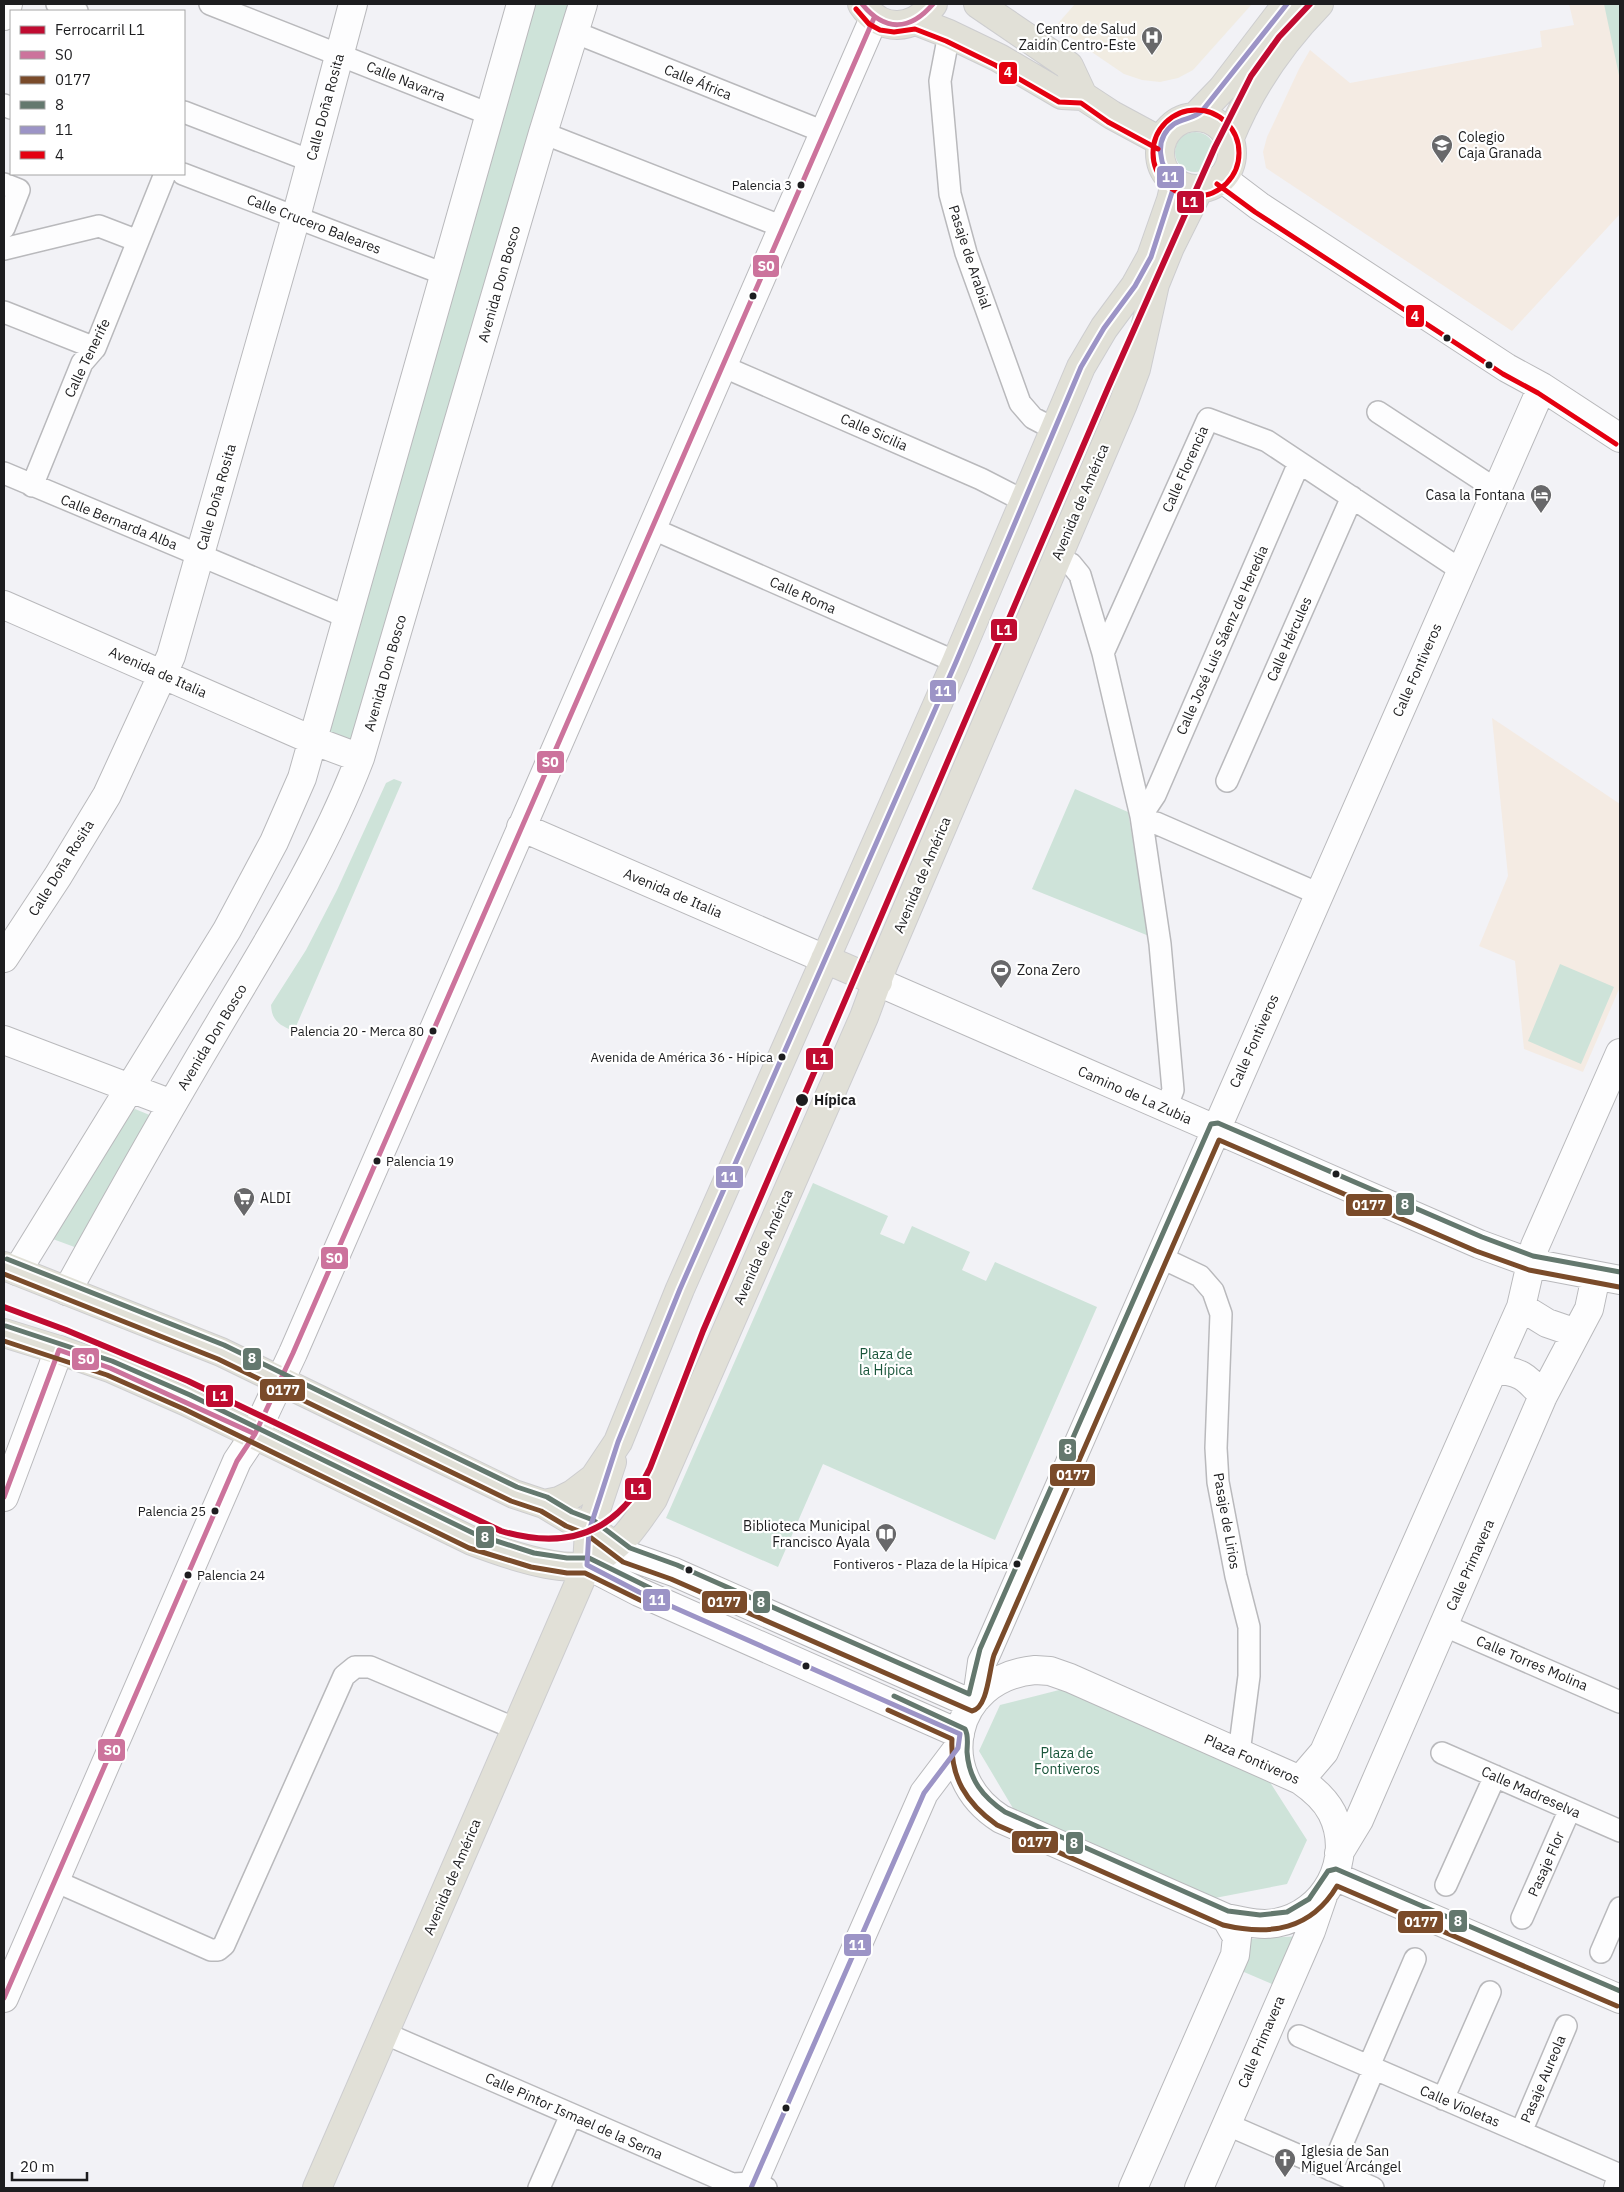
<svg xmlns="http://www.w3.org/2000/svg" width="1624" height="2192" font-family="'IBM Plex Sans',sans-serif">
  <style>
    .education { fill: #f4ebe3 }
    .medical { fill: #f1ece2 }
    .green { fill: #cee3d9 }
    .lines { fill: none; stroke-linecap: round; stroke-linejoin: round }
    .street-casing { stroke: #b9b9bc; stroke-width: 24 }
    .secondary-casing { stroke: #b9b9bc; stroke-width: 30 }
    .primary-casing { stroke: #cdcdcf; stroke-width: 30 }
    .street { stroke: #fdfdfe; stroke-width: 21 }
    .secondary { stroke: #fdfdfe; stroke-width: 28 }
    .primary { stroke: #e1e0d7; stroke-width: 28 }
    .bus-1-casing { stroke: #fff; stroke-width: 9 }
    .bus-2-casing { stroke: #fff; stroke-width: 9 }
    .bus-3-casing { stroke: #fff; stroke-width: 9 }
    .bus-4-casing { stroke: #fff; stroke-width: 9 }
    .bus-5-casing { stroke: #fff; stroke-width: 9 }
    .bus-1 { stroke: #cc739c; stroke-width: 5 }
    .bus-2 { stroke: #7a4b2a; stroke-width: 5 }
    .bus-3 { stroke: #64786e; stroke-width: 5 }
    .bus-4 { stroke: #9c94c6; stroke-width: 5 }
    .bus-5 { stroke: #e40010; stroke-width: 5 }
    .rail-1-casing { stroke: #fff; stroke-width: 10 }
    .rail-1 { stroke: #c00b31; stroke-width: 6 }
    .bus-dot { fill: #1d1d1f; stroke: #fff; stroke-width: 2 }
    .labels { text-anchor: middle; dominant-baseline: central; stroke-width: 4.5; stroke-linejoin: round; paint-order: stroke }
    .bus-label { font-size: 13px; fill: #1d1d1f; stroke: #fff; text-anchor: end }
    .poi-label { font-size: 14px; fill: #1d1d1f; stroke: #fff; text-anchor: start }
    .street-label { font-size: 14px; fill: #1d1d1f; stroke: #fff }
    .stop-label { font-size: 14px; font-weight: bold; fill: #1d1d1f; stroke: #fff; text-anchor: start }
    .park-label { font-size: 14px; fill: #1a563b; stroke: #fff }
    .line-badge { stroke: #fff; stroke-width: 2 }
    .badge-label { font-size: 14px; text-anchor: middle; font-weight: bold; fill: #fff }
  </style>
  <rect width="100%" height="100%" fill="#f2f2f6"/>
  <path class="education" d="M1569 4H1620V214L1512 331 1266 168 1263 152 1267 137 1299 69 1310 50 1350 83 1542 47 1540 31 1574 25Z
    M1492 718 1620 804V987L1583 1072 1524 1049 1515 961 1479 946 1508 876Z"/>
  <path class="medical" d="M1075 4H1252L1193 70 1178 78 1160 82 1142 80 1124 74 1055 27Z"/>
  <path class="green" d="M529 4H572L355 743 325 731Z
    M1604 4H1620V80Z
    M1175 152a20 20 0 1 1 40 0a20 20 0 1 1-40 0Z
    M394 779 402 782 294 1031C279 1025 272 1021 271 1005L306 950 337 890 386 783Z
    M1075 789 1128 812 1149 936 1032 889Z
    M1560 964 1614 987 1581 1064 1528 1041Z
    M135 1109 152 1116 80 1249 50 1238 128 1113Z
    M813 1183 888 1216 880 1234 904 1244 912 1226 970 1252 962 1270 986 1281 995 1262 1097 1307 995 1540 823 1464 778 1567 666 1518Z
    M1067 1688 1266 1776 1307 1840 1287 1884 1215 1898 1014 1810 979 1751 1000 1705Z
    M1301 1936 1279 1987 1237 1969 1250 1939Z"/>
  <g class="lines">
    <g class="street-casing">
      <path id="street" d="M57 4 77 11
        M210 4 489 114
        M574 32 824 132
        M949 34 940 81 950 194 966 253 1020 403 1033 418 1054 429
        M4 105 11 108
        M184 112 311 161
        M543 133 783 227
        M183 174 444 274
        M4 184 19 190 4 228
        M4 249 99 226 138 241
        M4 312 95 348
        M722 366 981 479 1024 501
        M1378 412 1497 490
        M4 473 347 617
        M32 486 82 363 95 348 165 174
        M651 528 956 662
        M1056 558 1071 564 1080 575 1103 653 1141 816 1160 944 1173 1090 1166 1108
        M1103 653 1208 419 1267 441 1461 570
        M1227 781 1352 497
        M1141 816 1155 795 1299 463
        M1156 823 1319 894
        M1160 1257 1200 1276 1213 1291 1221 1314 1216 1448 1218 1482 1236 1576 1249 1627V1676L1239 1753
        M1443 1625 1620 1702
        M1442 1753 1620 1831
        M55 1881 211 1950H218L224 1945 344 1676 355 1667H370L516 1729
        M1446 1885 1495 1776
        M1522 1918 1570 1809
        M1601 1952 1620 1908
        M384 2033 725 2181 732 2184 754 2183 766 2188
        M1299 2036 1620 2175
        M1369 2066 1415 1959
        M1443 2099 1490 1992
        M1226 2124 1373 2188
        M1521 2132 1566 2026
        M1331 2170 1374 2069
        M539 2188 571 2115"/>
    </g>
    <g class="secondary-casing">
      <path id="secondary" d="M4 16 8 4
        M1222 178 1259 206 1507 368 1542 387 1620 438
        M4 605 312 740 360 758
        M521 827 825 959
        M4 958 58 876 107 795 171 656 296 217 353 4
        M878 982 1479 1244 1531 1263 1620 1280
        M4 1040 172 1104
        M17 1271 227 930 274 842 302 778 521 4
        M67 1291C115 1204 164 1117 215 1031 267 943 323 855 360 758L543 133 583 4
        M1521 1307 1547 1323 1576 1333
        M1493 1370C1519 1370 1527 1377 1543 1396
        M4 1497 59 1350
        M616 1548 626 1555 674 1572 972 1704
        M587 1565 639 1592 960 1734
        M1035 1670 1050 1671 1070 1678 1300 1780C1313 1789 1325 1799 1332 1813 1355 1859 1325 1914 1276 1923 1259 1926 1242 1921 1226 1918L1001 1819C931 1775 951 1678 1035 1670Z
        M977 1698 982 1662 987 1652 1542 387
        M1300 1780 1324 1752 1493 1370 1521 1307 1535 1246 1620 1053
        M1339 1853 1359 1820 1543 1396 1589 1309 1596 1276
        M1334 1876 1620 1999
        M4 1998 237 1461 255 1434 293 1353 874 18
        M751 2188 924 1793 958 1748
        M1133 2188 1235 1955 1237 1937 1226 1918
        M1199 2188 1311 1931 1323 1896
        M1618 2188 1620 2183"/>
    </g>
    <g class="primary-casing">
      <path id="primary" d="M862 4C881 33 914 31 933 4
        M978 4 1069 66 1083 96
        M916 21 949 34 999 58 1062 95 1083 96 1112 115 1162 142
        M1195 117 1222 89 1287 4
        M1160 153a36 36 0 1 1 72 0a36 36 0 1 1-72 0Z
        M1229 140C1249 90 1281 43 1319 4
        M825 959 878 982
        M4 1266 221 1352 514 1494 544 1504 569 1519 590 1527 605 1539
        M4 1333 59 1350 110 1368 187 1402 472 1541C498 1551 559 1573 587 1565 591 1564 596 1560 600 1557 624 1543 637 1522 653 1499L864 1017 884 963 1123 404 1136 369 1155 284 1170 247 1199 189
        M544 1504 559 1501 573 1494 594 1478 618 1442 680 1289 956 662 1081 367 1104 328 1135 286 1151 257 1171 200 1175 183
        M317 2188 587 1565 589 1531 612 1462"/>
    </g>
    <use href="#street" class="street"/>
    <use href="#secondary" class="secondary"/>
    <use href="#primary" class="primary"/>
    <g class="bus-1-casing">
      <path id="bus-1" d="M862 4C885 32 910 31 933 4
        M4 1497 59 1350 110 1368 255 1434
        M4 1998 237 1461 255 1434 293 1353 874 18"/>
    </g>
    <g class="bus-2-casing">
      <path id="bus-2" d="M4 1274 218 1359 511 1501 541 1511 566 1526 586 1534 623 1562 671 1579 972 1711C988 1708 989 1669 994 1655L1219 1140 1476 1251 1529 1270 1619 1287
        M4 1341 107 1375 184 1409 469 1548 531 1567 567 1573H585L644 1602
        M888 1710 952 1739C950 1777 966 1803 997 1825L1223 1925C1270 1936 1311 1930 1337 1886L1617 2006"/>
    </g>
    <g class="bus-3-casing">
      <path id="bus-3" d="M7 1259 224 1345 517 1487 547 1497 572 1512 593 1520 630 1548 677 1565 969 1694 980 1649 1211 1124 1218 1123 1482 1237 1533 1256 1620 1272
        M6 1326 112 1361 190 1395 475 1534 534 1553 567 1558H589L650 1588
        M894 1696 965 1729C969 1736 967 1744 967 1752 969 1780 983 1797 1005 1812L1228 1911 1260 1915 1287 1912 1309 1899 1328 1871 1336 1869 1620 1991"/>
    </g>
    <g class="bus-4-casing">
      <path id="bus-4" d="M751 2188 924 1793 958 1748 960 1734 639 1592 587 1565 589 1531 618 1442 680 1289 956 662 1081 367 1104 328 1135 286 1151 257 1175 183C1159 167 1153 139 1174 124 1183 118 1194 119 1202 111L1287 4"/>
    </g>
    <g class="bus-5-casing">
      <path id="bus-5" d="M856 9 869 24 880 30 894 32 915 29 946 41 995 65 1059 102 1081 103 1108 122 1158 149
        M1153 153a43 43 0 1 1 86 0a43 43 0 1 1-86 0Z
        M1217 184 1255 212 1503 374 1538 393 1616 444"/>
    </g>
    <use href="#bus-1" class="bus-1"/>
    <use href="#bus-2" class="bus-2"/>
    <use href="#bus-3" class="bus-3"/>
    <use href="#bus-4" class="bus-4"/>
    <use href="#bus-5" class="bus-5"/>
    <g class="rail-1-casing">
      <path id="rail-1" d="M4 1307 66 1330 188 1381 501 1531C568 1551 619 1532 650 1468L703 1331 1108 388 1215 147 1251 76 1279 37 1310 4"/>
    </g>
    <use href="#rail-1" class="rail-1"/>
  </g>
  <defs>
    <g id="hospital-pin" transform="scale(1.125)"><path d="M0 17L-7.5 6A9.5 9.5 0 1 1 7.5 6Z" fill="#68686a" stroke="#fff"/><path d="M-5-5h3v3.5h4V-5h3V5h-3V1.5h-4V5h-3Z" fill="#fff"/></g>
    <g id="school-pin" transform="scale(1.125)"><path d="M0 17L-7.5 6A9.5 9.5 0 1 1 7.5 6Z" fill="#68686a" stroke="#fff"/><path d="M0-5L7-2L0 1L-7-2ZM-4 1L0 2.5L4 1V4Q0 6-4 4Z" fill="#fff"/></g>
    <g id="hotel-pin" transform="scale(1.125)"><path d="M0 17L-7.5 6A9.5 9.5 0 1 1 7.5 6Z" fill="#68686a" stroke="#fff"/><path d="M-6-4.5h1.5V1H6V5H4.5V3h-9V5H-6ZM-4 0a1.8 1.8 0 1 1 3.6 0ZM.5 0V-2.5h3Q6-2.5 6 0Z" fill="#fff"/></g>
    <g id="stadium-pin" transform="scale(1.125)"><path d="M0 17L-7.5 6A9.5 9.5 0 1 1 7.5 6Z" fill="#68686a" stroke="#fff"/><path d="M0-5a6.5 5 0 1 0 0 10a6.5 5 0 1 0 0-10ZM-3.5-1.8h7v3.6h-7Z" fill="#fff"/></g>
    <g id="supermarket-pin" transform="scale(1.125)"><path d="M0 17L-7.5 6A9.5 9.5 0 1 1 7.5 6Z" fill="#68686a" stroke="#fff"/><path d="M-6-5.5h2.5l.6 2H6L4.5 2H-2.5L-4.4-4H-6ZM-1.5 3.2a1.3 1.3 0 1 0 .1 0ZM3 3.2a1.3 1.3 0 1 0 .1 0Z" fill="#fff"/></g>
    <g id="library-pin" transform="scale(1.125)"><path d="M0 17L-7.5 6A9.5 9.5 0 1 1 7.5 6Z" fill="#68686a" stroke="#fff"/><path d="M-6-4Q-3-5.5-.7-3.5V5Q-3 3-6 4ZM6-4Q3-5.5 .7-3.5V5Q3 3 6 4Z" fill="#fff"/></g>
    <g id="church-pin" transform="scale(1.125)"><path d="M0 17L-7.5 6A9.5 9.5 0 1 1 7.5 6Z" fill="#68686a" stroke="#fff"/><path d="M-1.2-6h2.4v3.5h3.3v2.4h-3.3V6h-2.4V-.1h-3.3v-2.4h3.3Z" fill="#fff"/></g>
  </defs>
  <g fill-rule="evenodd">
    <use href="#hospital-pin" x="1152" y="37"/>
    <use href="#school-pin" x="1442" y="145"/>
    <use href="#hotel-pin" x="1541" y="495"/>
    <use href="#stadium-pin" x="1001" y="970"/>
    <use href="#supermarket-pin" x="244" y="1198"/>
    <use href="#library-pin" x="886" y="1534"/>
    <use href="#church-pin" x="1285" y="2159"/>
  </g>
  <g class="bus-dot">
    <circle cx="801" cy="185" r="4.5"/>
    <circle cx="753" cy="296" r="4.5"/>
    <circle cx="1447" cy="338" r="4.5"/>
    <circle cx="1489" cy="365" r="4.5"/>
    <circle cx="433" cy="1031" r="4.5"/>
    <circle cx="782" cy="1057" r="4.5"/>
    <circle cx="802" cy="1100" r="7"/>
    <circle cx="377" cy="1161" r="4.5"/>
    <circle cx="1336" cy="1174" r="4.5"/>
    <circle cx="215" cy="1511" r="4.5"/>
    <circle cx="1017" cy="1564" r="4.5"/>
    <circle cx="689" cy="1570" r="4.5"/>
    <circle cx="188" cy="1575" r="4.5"/>
    <circle cx="806" cy="1666" r="4.5"/>
    <circle cx="786" cy="2108" r="4.5"/>
  </g>
  <g class="labels">
    <g class="bus-label">
      <text x="792" y="185">Palencia 3</text>
      <text x="424" y="1031">Palencia 20 - Merca 80</text>
      <text x="773" y="1057">Avenida de América 36 - Hípica</text>
      <text x="386" y="1161" text-anchor="start">Palencia 19</text>
      <text x="206" y="1511">Palencia 25</text>
      <text x="1008" y="1564">Fontiveros - Plaza de la Hípica</text>
      <text x="197" y="1575" text-anchor="start">Palencia 24</text>
    </g>
    <g class="poi-label">
      <text x="1136" y="29" text-anchor="end">Centro de Salud<tspan x="1136" dy="16">Zaidín Centro-Este</tspan></text>
      <text x="1458" y="137">Colegio<tspan x="1458" dy="16">Caja Granada</tspan></text>
      <text x="1525" y="495" text-anchor="end">Casa la Fontana</text>
      <text x="1017" y="970">Zona Zero</text>
      <text x="260" y="1198">ALDI</text>
      <text x="870" y="1526" text-anchor="end">Biblioteca Municipal<tspan x="870" dy="16">Francisco Ayala</tspan></text>
      <text x="1301" y="2151">Iglesia de San<tspan x="1301" dy="16">Miguel Arcángel</tspan></text>
    </g>
    <g class="street-label">
      <text transform="translate(406 81) rotate(22)">Calle Navarra</text>
      <text transform="translate(698 82) rotate(22)">Calle África</text>
      <text transform="translate(325 107) rotate(-75)">Calle Doña Rosita</text>
      <text transform="translate(314 224) rotate(21)">Calle Crucero Baleares</text>
      <text transform="translate(970 257) rotate(72)">Pasaje de Arabial</text>
      <text transform="translate(499 284) rotate(-74)">Avenida Don Bosco</text>
      <text transform="translate(87 358) rotate(-64)">Calle Tenerife</text>
      <text transform="translate(874 432) rotate(24)">Calle Sicilia</text>
      <text transform="translate(1185 469) rotate(-66)">Calle Florencia</text>
      <text transform="translate(216 497) rotate(-74)">Calle Doña Rosita</text>
      <text transform="translate(1080 502) rotate(-67)">Avenida de América</text>
      <text transform="translate(119 522) rotate(22)">Calle Bernarda Alba</text>
      <text transform="translate(803 595) rotate(24)">Calle Roma</text>
      <text transform="translate(1289 639) rotate(-66)">Calle Hércules</text>
      <text transform="translate(1222 640) rotate(-66)">Calle José Luis Sáenz de Heredia</text>
      <text transform="translate(1417 670) rotate(-66)">Calle Fontiveros</text>
      <text transform="translate(158 672) rotate(24)">Avenida de Italia</text>
      <text transform="translate(385 673) rotate(-74)">Avenida Don Bosco</text>
      <text transform="translate(61 868) rotate(-58)">Calle Doña Rosita</text>
      <text transform="translate(922 875) rotate(-67)">Avenida de América</text>
      <text transform="translate(673 893) rotate(23)">Avenida de Italia</text>
      <text transform="translate(212 1037) rotate(-59)">Avenida Don Bosco</text>
      <text transform="translate(1254 1041) rotate(-66)">Calle Fontiveros</text>
      <text transform="translate(1135 1095) rotate(24)">Camino de La Zubia</text>
      <text transform="translate(763 1247) rotate(-66)">Avenida de América</text>
      <text transform="translate(1227 1521) rotate(80)">Pasaje de Lirios</text>
      <text transform="translate(1470 1565) rotate(-66)">Calle Primavera</text>
      <text transform="translate(1532 1663) rotate(23)">Calle Torres Molina</text>
      <text transform="translate(1252 1759) rotate(24)">Plaza Fontiveros</text>
      <text transform="translate(1531 1792) rotate(24)">Calle Madreselva</text>
      <text transform="translate(1546 1864) rotate(-66)">Pasaje Flor</text>
      <text transform="translate(452 1877) rotate(-67)">Avenida de América</text>
      <text transform="translate(1261 2042) rotate(-67)">Calle Primavera</text>
      <text transform="translate(1543 2079) rotate(-67)">Pasaje Aureola</text>
      <text transform="translate(1460 2106) rotate(23)">Calle Violetas</text>
      <text transform="translate(574 2116) rotate(24)">Calle Pintor Ismael de la Serna</text>
    </g>
    <g class="stop-label">
      <text x="814" y="1100">Hípica</text>
    </g>
    <g class="park-label">
      <text x="886" y="1354">Plaza de<tspan x="886" dy="16">la Hípica</tspan></text>
      <text x="1067" y="1753">Plaza de<tspan x="1067" dy="16">Fontiveros</tspan></text>
    </g>
  </g>
  <g class="line-badge">
    <rect x="998" y="61" width="20" height="24" rx="5" fill="#e40010"/>
    <rect x="1156" y="165" width="29" height="24" rx="5" fill="#9c94c6"/>
    <rect x="1176" y="190" width="29" height="24" rx="5" fill="#c00b31"/>
    <rect x="752" y="254" width="28" height="24" rx="5" fill="#cc739c"/>
    <rect x="1405" y="304" width="20" height="24" rx="5" fill="#e40010"/>
    <rect x="990" y="618" width="28" height="24" rx="5" fill="#c00b31"/>
    <rect x="929" y="679" width="28" height="24" rx="5" fill="#9c94c6"/>
    <rect x="536" y="750" width="29" height="24" rx="5" fill="#cc739c"/>
    <rect x="805" y="1047" width="29" height="24" rx="5" fill="#c00b31"/>
    <rect x="715" y="1165" width="29" height="24" rx="5" fill="#9c94c6"/>
    <rect x="1395" y="1192" width="20" height="24" rx="5" fill="#64786e"/>
    <rect x="1345" y="1193" width="48" height="24" rx="5" fill="#7a4b2a"/>
    <rect x="320" y="1246" width="29" height="24" rx="5" fill="#cc739c"/>
    <rect x="242" y="1347" width="20" height="24" rx="5" fill="#64786e"/>
    <rect x="71" y="1347" width="29" height="24" rx="5" fill="#cc739c"/>
    <rect x="259" y="1378" width="47" height="24" rx="5" fill="#7a4b2a"/>
    <rect x="205" y="1384" width="29" height="24" rx="5" fill="#c00b31"/>
    <rect x="1058" y="1438" width="19" height="24" rx="5" fill="#64786e"/>
    <rect x="1049" y="1463" width="47" height="24" rx="5" fill="#7a4b2a"/>
    <rect x="624" y="1477" width="28" height="24" rx="5" fill="#c00b31"/>
    <rect x="475" y="1525" width="20" height="24" rx="5" fill="#64786e"/>
    <rect x="642" y="1588" width="29" height="24" rx="5" fill="#9c94c6"/>
    <rect x="752" y="1590" width="19" height="24" rx="5" fill="#64786e"/>
    <rect x="701" y="1590" width="47" height="24" rx="5" fill="#7a4b2a"/>
    <rect x="97" y="1738" width="29" height="24" rx="5" fill="#cc739c"/>
    <rect x="1011" y="1830" width="48" height="24" rx="5" fill="#7a4b2a"/>
    <rect x="1065" y="1831" width="19" height="24" rx="5" fill="#64786e"/>
    <rect x="1448" y="1909" width="20" height="24" rx="5" fill="#64786e"/>
    <rect x="1397" y="1910" width="47" height="24" rx="5" fill="#7a4b2a"/>
    <rect x="843" y="1933" width="29" height="24" rx="5" fill="#9c94c6"/>
  </g>
  <g class="badge-label">
    <text x="1008" y="77">4</text>
    <text x="1170" y="182">11</text>
    <text x="1190" y="207">L1</text>
    <text x="766" y="271">S0</text>
    <text x="1415" y="321">4</text>
    <text x="1004" y="635">L1</text>
    <text x="943" y="696">11</text>
    <text x="550" y="767">S0</text>
    <text x="820" y="1064">L1</text>
    <text x="729" y="1182">11</text>
    <text x="1405" y="1209">8</text>
    <text x="1369" y="1210">0177</text>
    <text x="334" y="1263">S0</text>
    <text x="252" y="1363">8</text>
    <text x="86" y="1364">S0</text>
    <text x="283" y="1395">0177</text>
    <text x="220" y="1401">L1</text>
    <text x="1068" y="1454">8</text>
    <text x="1073" y="1480">0177</text>
    <text x="638" y="1494">L1</text>
    <text x="485" y="1542">8</text>
    <text x="657" y="1605">11</text>
    <text x="761" y="1607">8</text>
    <text x="724" y="1607">0177</text>
    <text x="112" y="1755">S0</text>
    <text x="1035" y="1847">0177</text>
    <text x="1074" y="1848">8</text>
    <text x="1458" y="1926">8</text>
    <text x="1421" y="1927">0177</text>
    <text x="857" y="1950">11</text>
  </g>
  <rect width="1624" height="2192" fill="none" stroke="#1d1d1f" stroke-width="10"/>
  <rect x="10" y="10" width="175" height="165" fill="#ffffff" stroke="#a5a5a5"/>
  <rect x="20" y="26" width="25" height="8" fill="#c00b31" stroke="#a5a5a5"/>
  <text x="55" y="35" font-size="15" fill="#1d1d1f">Ferrocarril L1</text>
  <rect x="20" y="51" width="25" height="8" fill="#cc739c" stroke="#a5a5a5"/>
  <text x="55" y="60" font-size="15" fill="#1d1d1f">S0</text>
  <rect x="20" y="76" width="25" height="8" fill="#7a4b2a" stroke="#a5a5a5"/>
  <text x="55" y="85" font-size="15" fill="#1d1d1f">0177</text>
  <rect x="20" y="101" width="25" height="8" fill="#64786e" stroke="#a5a5a5"/>
  <text x="55" y="110" font-size="15" fill="#1d1d1f">8</text>
  <rect x="20" y="126" width="25" height="8" fill="#9c94c6" stroke="#a5a5a5"/>
  <text x="55" y="135" font-size="15" fill="#1d1d1f">11</text>
  <rect x="20" y="151" width="25" height="8" fill="#e40010" stroke="#a5a5a5"/>
  <text x="55" y="160" font-size="15" fill="#1d1d1f">4</text>
  <path d="M12 2172v8h75v-8" fill="none" stroke="#1d1d1f" stroke-width="2.5"/>
  <text x="20" y="2172" font-size="15" fill="#1d1d1f" stroke="#ffffff" stroke-width="4" paint-order="stroke">20 m</text>
</svg>
